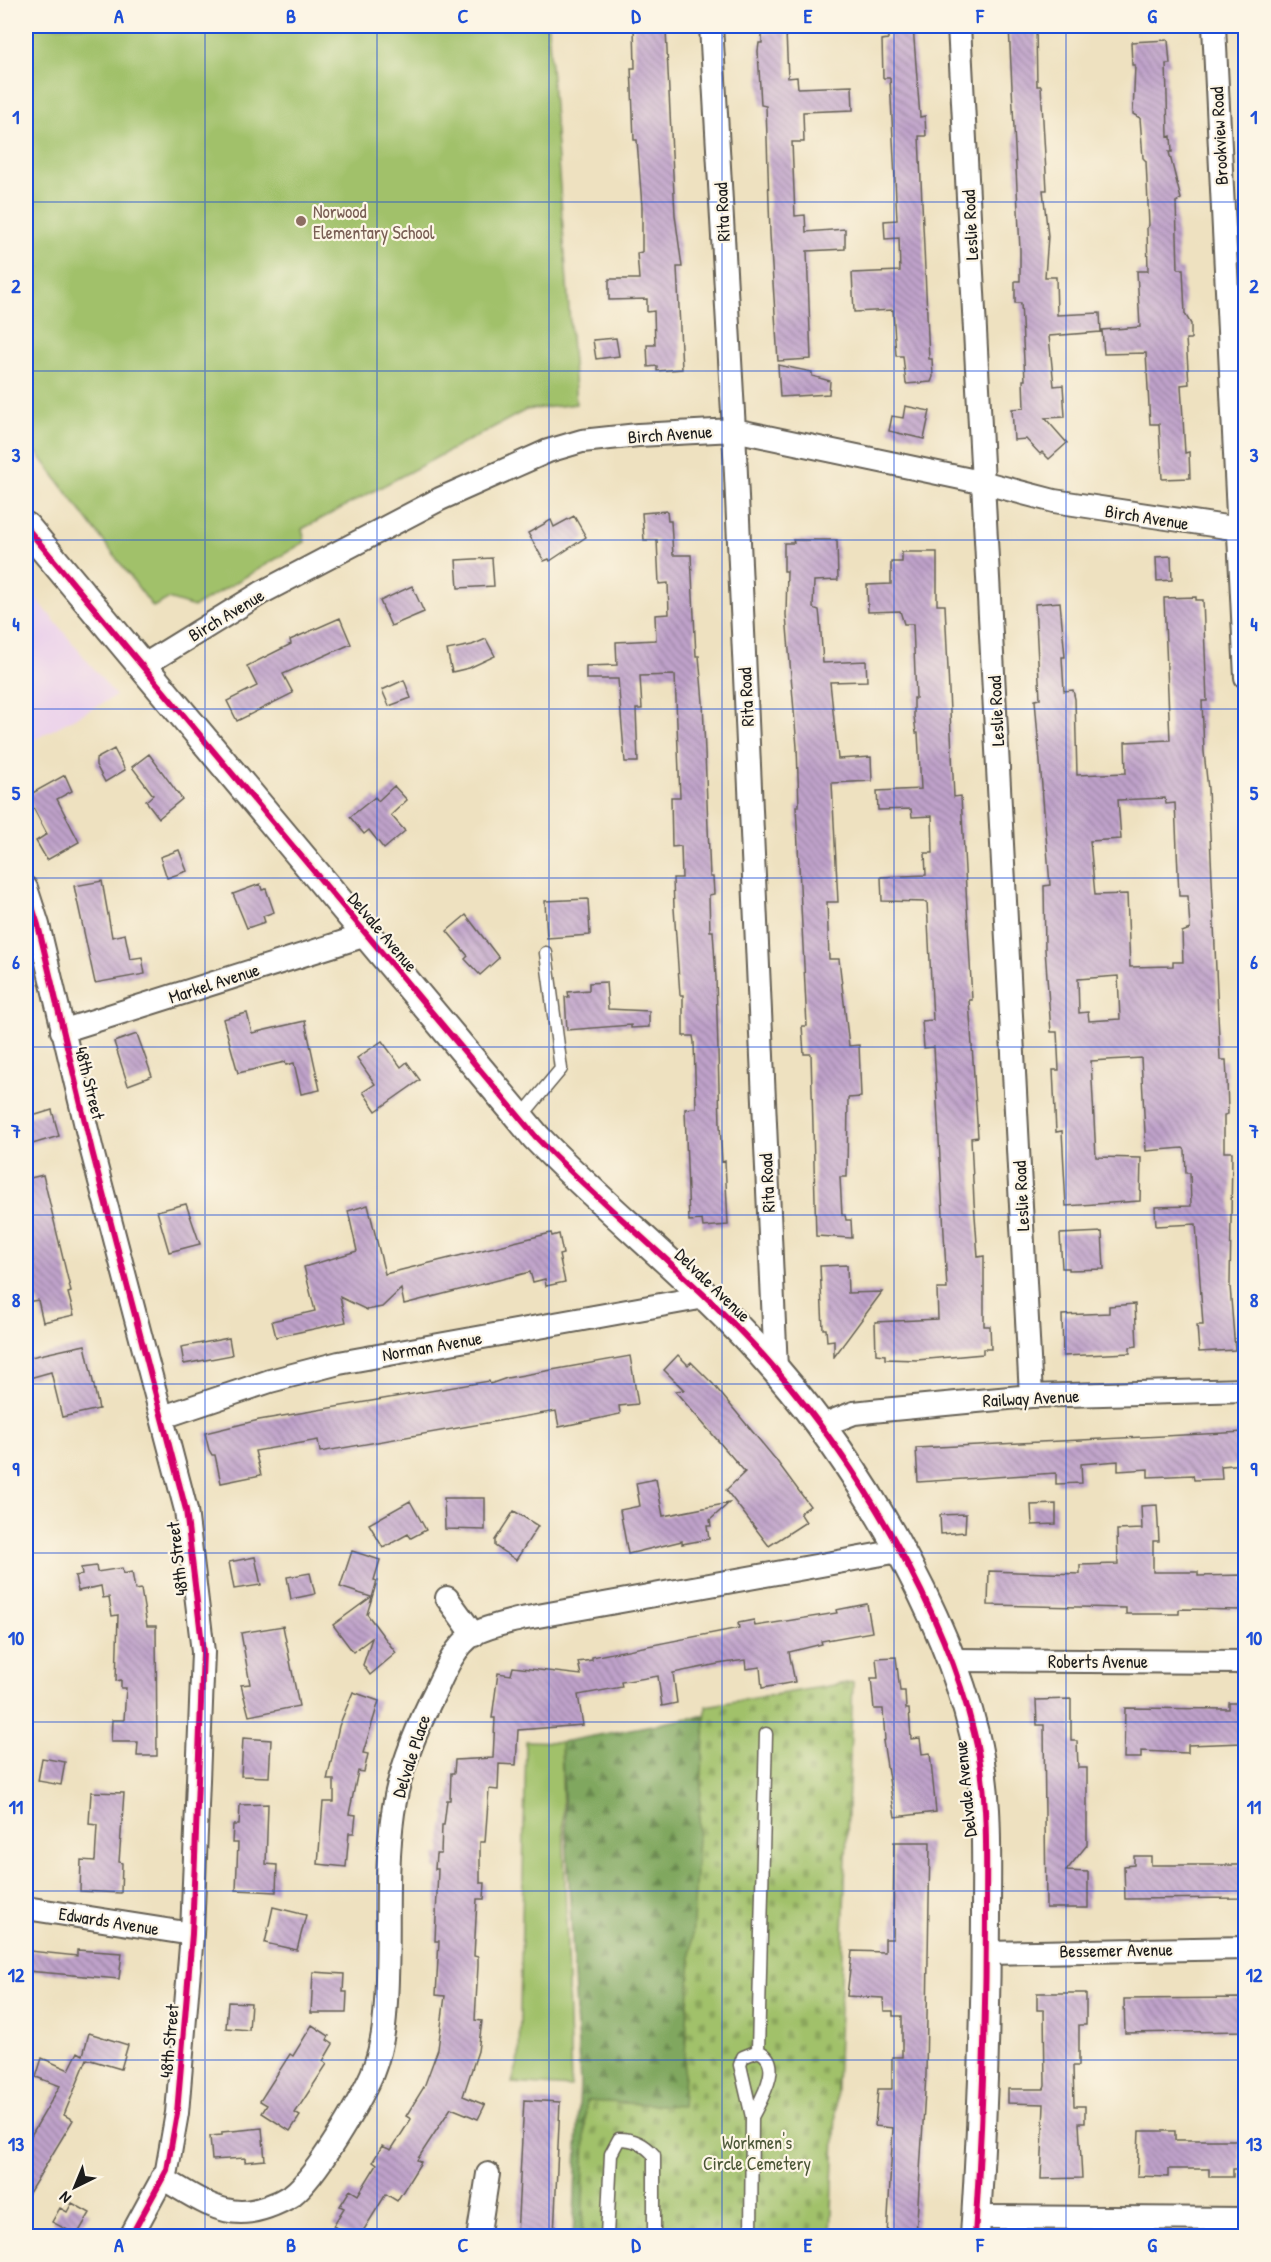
<svg xmlns="http://www.w3.org/2000/svg" width="1271" height="2262" font-family="'Patrick Hand',sans-serif">
  <style>
    .built { fill: #ebd1eb }
    .forest { fill: url(#forest-firs); stroke: #4e623d; stroke-width: 1.5 }
    .cemetery { fill: url(#cemetery-stones); stroke: #5e6e43; stroke-width: 1.5 }
    .green { fill: #a1c16a; stroke: #5e6e43; stroke-width: 1.5 }
    .building { fill: url(#building-back-hatch); fill-rule: evenodd }
    .lines { fill: none; stroke-linecap: round; stroke-linejoin: round }
    .service-casing { stroke: #666155; stroke-width: 15 }
    .minor-casing { stroke: #666155; stroke-width: 26 }
    .tertiary-casing { stroke: #666155; stroke-width: 32 }
    .service { stroke: #fff; stroke-width: 12 }
    .minor { stroke: #fff; stroke-width: 22 }
    .tertiary { stroke: #fff; stroke-width: 28 }
    .cycleway-casing { stroke: #fcf5e5; stroke-width: 10 }
    .cycleway { stroke: #d6006c; stroke-width: 6 }
    .grid { fill: none; stroke: #1d4ed8; stroke-width: 1.5; stroke-opacity: 0.55 }
    .education-dot { fill: #8d6e63; stroke: #fcf5e5; stroke-width: 2 }
    .labels { text-anchor: middle; dominant-baseline: central; stroke-width: 4.5; stroke-linejoin: round; paint-order: stroke }
    .street-label { font-size: 18px; fill: #1c1c1c; stroke: #fcf5e5 }
    .education-label { font-size: 18px; fill: #785e54; stroke: #fcf5e5; text-anchor: start }
    .park-label { font-size: 18px; fill: #4b5637; stroke: #fcf5e5 }
    .neatline { fill: none; stroke: #1d4ed8; stroke-width: 2 }
    .grid-label { font-size: 20px; text-anchor: middle; font-weight: bold; fill: #1d4ed8 }
  </style>
  <defs>
    <pattern id="forest-firs" width="22" height="20" patternUnits="userSpaceOnUse" patternTransform="scale(1.5)"><rect width="22" height="20" fill="#80a75e"/><path d="M5 1l3.5 6h-7zM16 11l3.5 6h-7z" fill="#68874d"/></pattern>
    <pattern id="cemetery-stones" width="16" height="16" patternUnits="userSpaceOnUse" patternTransform="scale(1.5)"><rect width="16" height="16" fill="#a1c16a"/><path d="M2 7V4a2 2 0 0 1 4 0v3zM10 15v-3a2 2 0 0 1 4 0v3z" fill="#8aa55b"/></pattern>
    <pattern id="building-back-hatch" width="6" height="6" patternUnits="userSpaceOnUse" patternTransform="scale(1.5)"><rect width="6" height="6" fill="#bfa2ca"/><path d="M-1 5l2 2M0 0l6 6M5-1l2 2" fill="none" stroke="#9a83a3"/></pattern>
  </defs>
  <rect width="100%" height="100%" fill="#fcf5e5"/>
  <filter id="ink" filterUnits="userSpaceOnUse"><feTurbulence type="fractalNoise" baseFrequency=".0167" numOctaves="2"/><feDisplacementMap in="SourceGraphic" scale="12" xChannelSelector="R" yChannelSelector="G"/><feConvolveMatrix kernelMatrix="1 2 1 2 8 2 1 2 1" color-interpolation-filters="sRGB"/></filter>
  <filter id="wash" filterUnits="userSpaceOnUse"><feTurbulence type="fractalNoise" baseFrequency=".008" numOctaves="4" result="noise"/><feDisplacementMap in="SourceGraphic" scale="24" xChannelSelector="R" yChannelSelector="G"/><feGaussianBlur stdDeviation="1.35" result="paint"/><feColorMatrix in="noise" values="0 0 0 0 0 0 0 0 0 0 0 0 0 0 0 0 0 1.4 0 .05"/><feComposite in="paint" operator="in"/></filter>
  <g filter="url(#wash)">
    <rect width="100%" height="100%" fill="#eee1c0"/>
    <path class="built" d="M26 586 116 696 26 744Z"/>
    <path class="forest" d="M727 1711 704 2106 600 2236H573L580 2084 561 1742Z"/>
    <path class="cemetery" d="M853 1682 831 2236H582L586 2101 682 2106 706 1706Z"/>
    <path class="green" d="M26 26H548L576 404 526 410 302 529 305 542 194 607 168 599 153 607 26 438Z
      M526 1741 561 1742 571 2087 512 2083 519 2059Z"/>
    <g id="blocks">
      <path class="building" d="M634 26H664L666 30 675 215 682 267H677L682 369 657 371V366L648 367 647 345H655L654 311 647 312V299L609 300V279H639L637 253 642 252V206L637 140H634L632 89 631 68H635Z
        M888 26H913L920 117 925 116 926 136H919L929 359H932L933 377 931 382 906 384 903 356H896L893 310 854 312 852 273 900 271 899 238 885 239 884 221 897 220 890 78H883L882 40 888 39Z
        M1009 26H1036L1037 86H1041L1047 190H1043L1048 236 1045 277H1056L1057 315 1100 313 1101 332 1049 336 1054 386 1063 385 1065 417 1045 418 1067 443 1049 459 1042 452 1040 454 1026 439 1014 440 1012 409 1024 408 1023 380H1025L1021 303H1015V281H1020V250Z
        M786 32 788 78 797 77 798 88 852 86 853 110 803 112 804 142H792L795 216 805 215 806 232 845 229V249L807 251 811 359 778 361 770 235 766 106 761 105 758 51 759 43H762V33Z
        M1168 40 1170 64H1166L1167 96 1168 137 1171 136 1172 152H1169L1181 199 1176 202 1178 269H1183L1185 314 1191 324V339H1186L1189 384 1181 385 1185 453 1189 452 1190 478 1162 479 1159 424H1150L1146 353 1104 354 1102 330 1140 327 1137 271H1148L1147 228 1149 225 1146 161 1143 158 1140 118 1133 114 1135 65H1132L1131 42Z
        M616 338 619 356 596 359 593 340Z
        M778 365 812 372V376L830 381 829 394 780 397Z
        M905 406 930 411 924 439 889 431 892 416 903 418Z
        M667 511 668 521H671L673 555H691L696 656H699L703 702 710 877H713L714 894 709 895 710 931H713L716 978 720 1124 722 1162 725 1161 728 1225 703 1227 702 1220 689 1221 685 1109 696 1108 694 1042 693 1036H683V995H680L674 908 673 878H682L681 846 672 847 671 797H680L675 675 640 676 642 709H636L638 762H625L618 679H586V666L617 665 616 642 656 640 655 615 669 614 668 583 659 584 657 540H644L642 513Z
        M574 516 586 537 550 561 549 559 544 561 528 533 551 520 554 527Z
        M793 540H837L838 580 814 581 813 608 819 610 820 619 823 663 866 661 867 681 830 682 838 759 871 757 872 781 832 783 838 902H827L829 959H839L849 1046 859 1045 861 1097 848 1098 847 1177H840L842 1215H845L846 1220H851L852 1238 816 1236 811 1054H804L802 1026H807L796 806H799L797 747 786 615 787 571H784V543H794Z
        M902 552H937V605H945L954 797 961 796 972 1000H969L978 1137 971 1138 974 1202 978 1257 984 1256V1326H990L991 1349H983V1354L917 1360 885 1359V1355L876 1354 875 1322 938 1319 937 1289H947L934 1047 924 1048 922 1021 933 1020 927 902 882 901 881 877 926 875 925 853H933L932 816 912 817 911 809 878 810 877 791 921 789 918 733H916L914 716V698H916L913 624H904L900 611 868 612 867 585 891 584V562H902Z
        M1171 556 1172 580 1157 581 1156 557Z
        M492 558 494 586 458 588 456 560Z
        M412 586 424 612 391 626 380 601Z
        M1196 597V600H1203L1207 701H1202L1204 752 1208 789 1220 1060H1226L1227 1078 1228 1114 1224 1115V1152H1232L1230 1286 1235 1350 1199 1352 1197 1325H1203L1196 1224 1156 1226 1155 1207 1191 1206 1190 1173H1186L1185 1150 1183 1148 1146 1151 1141 1058 1091 1061 1096 1157 1141 1158 1140 1201 1066 1206 1062 1131 1056 1132 1053 1070H1059L1057 1032H1051L1045 949 1044 886 1050 885 1035 700 1040 699 1035 604 1060 602 1065 657H1062L1064 691 1073 690 1075 699 1077 775 1126 773 1125 742 1170 740 1164 598ZM1165 798 1166 804 1175 803 1179 896H1188L1190 929 1182 932 1183 962H1173V966L1130 967 1127 894 1095 895 1090 841 1121 839 1118 800ZM1118 976 1120 1019 1089 1021 1088 1012 1079 1013 1078 979Z
        M340 618 351 644 283 674 293 693 237 721 227 701 257 686 247 666 291 644 290 640Z
        M486 639 495 656 469 668 452 672 447 650 472 645Z
        M404 680 411 698 389 706 382 690Z
        M114 749 125 770 105 782 96 765V759Z
        M149 754 182 799 159 818 146 801 153 795 132 767Z
        M65 775 72 791 57 799 79 842 47 860 36 841 47 834 27 796Z
        M394 786 407 800 391 815 405 831 384 849 369 830 364 834 350 817 375 797 378 801Z
        M179 850 187 871 167 878 160 857Z
        M102 881 112 937 125 934 130 959 142 957 145 974 95 983 74 886Z
        M260 884 262 890 266 889 274 912 263 916 265 922 247 928 233 894Z
        M588 899 590 935 547 938 545 901Z
        M466 915 499 958 480 975 465 959 468 956 447 931Z
        M606 982 608 1009 649 1011V1027L631 1028V1025L567 1030 565 997H569L568 992 589 990V983Z
        M247 1013 252 1033 305 1021 320 1090 301 1094 294 1063 286 1065 285 1062 238 1073 223 1019Z
        M137 1034 152 1076 128 1085 114 1042Z
        M382 1041 401 1067 407 1062 420 1080 376 1111 363 1092 375 1084 357 1058Z
        M52 1110 59 1136 26 1146V1118Z
        M43 1175 71 1292 68 1293 74 1315 43 1322 38 1300 26 1302V1275L32 1274 29 1263 33 1262 26 1229V1179Z
        M186 1204 200 1244 169 1252 157 1211Z
        M368 1205 385 1274 551 1233 552 1236 559 1234 563 1254 559 1255 565 1282 546 1286 545 1279 533 1282 530 1272 404 1304 401 1289 382 1307 367 1310 340 1297 346 1322 276 1337 272 1321 315 1311 304 1267 357 1251 348 1211Z
        M1102 1232 1104 1269 1069 1270V1268H1062L1060 1234Z
        M847 1265 848 1293 882 1292 834 1357V1340L827 1341 826 1329H823L820 1266Z
        M1135 1304 1137 1346 1130 1347V1353L1063 1356 1062 1315 1109 1313V1306Z
        M229 1338 232 1355 184 1364 181 1347Z
        M85 1345 99 1409 62 1417 51 1372 26 1379V1358Z
        M678 1355 688 1365 691 1362 713 1384 776 1460 810 1506 800 1513 806 1522 769 1546 726 1490 745 1472 675 1391 684 1390 664 1370Z
        M630 1356 638 1404 619 1406 620 1414 559 1427 556 1411 320 1452 318 1440 255 1451 261 1475 221 1483 215 1455H212L209 1450 205 1433 259 1420 489 1381 490 1384 507 1378Z
        M1245 1432V1464L1221 1466 1222 1479 1194 1480 1193 1475 1148 1477V1469L1118 1471V1461L1081 1464 1082 1483 1056 1484V1473L918 1482 916 1448Z
        M656 1479 663 1516 729 1503 710 1520 711 1526H707L709 1539 682 1544V1541L628 1554 620 1510 640 1506 636 1483Z
        M444 1498H485V1530L445 1529Z
        M410 1501 426 1530 411 1538 408 1534 383 1548 369 1524Z
        M1056 1504V1524L1032 1525 1031 1505Z
        M1157 1505 1159 1541H1153V1572H1198V1576L1244 1575V1610L1179 1609V1614H1126V1608L988 1605 989 1571 1080 1574V1565L1118 1564 1117 1530 1142 1529 1141 1506Z
        M514 1511 538 1526 516 1560 495 1546V1540Z
        M966 1514 965 1532 941 1534 940 1515Z
        M352 1551 380 1560 374 1580 377 1581 367 1614 396 1653 370 1675 363 1665 372 1638 353 1652 333 1625 371 1597 340 1587Z
        M255 1557 261 1585 234 1589 229 1562Z
        M96 1566 97 1572 122 1568 123 1574 132 1572 135 1590 141 1589 147 1626H156L157 1756H137L138 1742H111L112 1720H124L126 1688H121V1680L116 1681 118 1615 112 1616 109 1597 103 1598 101 1586 78 1591 75 1576 82 1575 81 1568Z
        M310 1573 315 1594 291 1599 287 1577Z
        M867 1604 872 1632 821 1641 822 1644 789 1652 795 1682 762 1688 760 1667 746 1669 745 1660 718 1664 673 1673 677 1703 662 1706 658 1676 621 1682 622 1687 578 1695 583 1725 518 1730 516 1765 499 1764 498 1790 489 1789 485 1842H480V1883H485L484 1899H477L474 1956 478 1957V1966L475 2020 482 2021 478 2051 463 2096 485 2105 478 2119 451 2108 417 2160 421 2162 397 2201 386 2194 360 2236H351L333 2226 344 2208 340 2206 350 2190 358 2195 377 2164 373 2161 382 2146 391 2150 411 2119 406 2116 424 2087 438 2049 445 1996 436 1995 439 1941H435L438 1869H435L436 1854H441L442 1825H444L447 1800H450L451 1773H454L455 1760 493 1758 495 1718H492L498 1673 511 1675 513 1667 581 1675 578 1662 592 1660V1657L739 1628 738 1623 754 1620 755 1626 837 1613 836 1610Z
        M283 1626 299 1706 249 1716 241 1685 250 1684 241 1633Z
        M896 1657 900 1691H905L906 1709H909L911 1739 920 1738 922 1754 930 1753 936 1812 895 1817 883 1741 885 1740 883 1709H874L871 1678H878L876 1658Z
        M353 1692 379 1701 363 1753 368 1754 364 1772 358 1771 349 1814 356 1815 354 1833H349L346 1867 318 1864 323 1802H334V1780H327L339 1726Z
        M1071 1699V1741H1077L1078 1768H1087V1845L1066 1871 1088 1872V1908H1046L1044 1725H1037L1036 1700Z
        M1229 1703H1244L1243 1743 1188 1745V1753L1141 1751V1758H1124L1125 1708 1229 1709Z
        M243 1738 271 1740 269 1777 241 1776Z
        M42 1758 65 1762 61 1785 38 1781Z
        M91 1792 124 1793 119 1862 122 1863 121 1893 80 1891 81 1860 95 1861 97 1825 89 1824Z
        M268 1804 266 1864 277 1865 276 1892 236 1890 238 1843H232L233 1825H239L240 1805Z
        M894 1842H930L926 2075 916 2236H887L893 2128 875 2126 878 2089H892V2057H902V2016H893V2011H884L883 1998 847 1996 852 1951 885 1952V1939H893Z
        M1134 1856H1151V1865H1243V1898L1125 1899 1124 1866 1134 1865Z
        M273 1907 306 1915 297 1950 265 1943Z
        M77 1950 122 1953 119 1979 27 1971 30 1951 77 1956Z
        M313 1972 344 1974 343 1992H347L346 2013H311Z
        M1037 1993H1086V2025H1079V2066H1073L1074 2106H1085V2123H1079L1082 2178 1041 2179 1044 2104 1008 2103V2089H1044L1045 2086 1044 2010H1037Z
        M1243 1998V2031L1125 2033 1124 1999Z
        M228 2002 251 2003 249 2030 226 2028Z
        M312 2025 329 2036 327 2040 333 2044 323 2061 327 2064 295 2113 300 2116 290 2131 262 2113 267 2105 260 2101 290 2054 293 2056Z
        M89 2033 128 2045 121 2069 87 2059 64 2115 73 2120 26 2198V2144L60 2086 36 2077 42 2058 69 2070 78 2052 83 2055Z
        M524 2100 560 2102 554 2236H517Z
        M262 2128 265 2160 245 2162V2158L212 2160 210 2136 222 2135V2132Z
        M1139 2131H1175V2140H1240V2169H1233V2177H1209V2169H1168V2177L1137 2176Z
        M72 2203 90 2213 77 2235 52 2222 60 2208 67 2212Z"/>
    </g>
  </g>
  <g filter="url(#ink)">
    <use href="#blocks" fill-opacity="0" stroke="#666155" stroke-width="1.5"/>
    <g class="lines">
      <g class="service-casing">
        <path id="service" d="M520 1118 561 1069 546 953
          M758 2051 766 1734
          M607 2236 611 2154 619 2139C634 2139 644 2144 654 2155V2236
          M751 2236 752 2117 740 2065 743 2057 758 2051C785 2062 761 2099 752 2117"/>
      </g>
      <g class="minor-casing">
        <path id="minor" d="M711 26 734 430 776 1369
          M959 26 1031 1396
          M1214 26 1246 677
          M141 667 261 593 440 499 548 451 582 441 638 435 734 430 985 483 1054 501 1246 530
          M26 888 38 925 92 1151 186 1510 203 1652 192 1934 177 2113 167 2170 131 2236
          M62 1031 366 935
          M163 1417 270 1381 339 1363 705 1297
          M820 1426 854 1413 872 1411 1031 1396 1246 1390
          M447 1598 474 1635
          M951 1660 1246 1662
          M26 1908 192 1934
          M986 1953 1246 1948
          M162 2178C185 2191 213 2212 241 2212 257 2212 278 2204 292 2195 316 2177 359 2103 372 2074 378 2059 382 2042 384 2026 392 1956 383 1883 393 1813 399 1770 416 1729 436 1690 445 1670 455 1646 474 1634 488 1626 506 1623 521 1619L899 1551
          M976 2217 1246 2219
          M482 2236 479 2232 488 2174"/>
      </g>
      <g class="tertiary-casing">
        <path id="tertiary" d="M26 527 536 1137C613 1217 703 1285 776 1370 859 1466 944 1609 974 1733 989 1792 986 1854 986 1915 986 2023 982 2129 975 2236"/>
      </g>
      <use href="#service" class="service"/>
      <use href="#minor" class="minor"/>
      <use href="#tertiary" class="tertiary"/>
      <g class="cycleway-casing">
        <path id="cycleway" d="M26 527 536 1137C613 1217 703 1285 776 1370 859 1466 944 1609 974 1733 989 1792 986 1854 986 1915 986 2023 982 2129 975 2236
          M26 888 38 925 92 1151 186 1510 203 1652 192 1934 177 2113 167 2170 131 2236"/>
      </g>
      <use href="#cycleway" class="cycleway"/>
    </g>
  </g>
  <path class="grid" d="M205 26V2236M377 26V2236M549 26V2236M722 26V2236M894 26V2236M1066 26V2236M26 202H1246M26 371H1246M26 540H1246M26 709H1246M26 878H1246M26 1047H1246M26 1215H1246M26 1384H1246M26 1553H1246M26 1722H1246M26 1891H1246M26 2060H1246"/>
  <circle class="education-dot" cx="301" cy="221" r="6"/>
  <g class="labels">
    <g class="street-label">
      <text transform="translate(1219 136) rotate(-93)">Brookview Road</text>
      <text transform="translate(722 212) rotate(-93)">Rita Road</text>
      <text transform="translate(970 225) rotate(-93)">Leslie Road</text>
      <text transform="translate(670 434) rotate(-4)">Birch Avenue</text>
      <text transform="translate(1147 517) rotate(9)">Birch Avenue</text>
      <text transform="translate(226 615) rotate(-31)">Birch Avenue</text>
      <text transform="translate(746 697) rotate(-93)">Rita Road</text>
      <text transform="translate(996 711) rotate(-93)">Leslie Road</text>
      <text transform="translate(383 932) rotate(50)">Delvale Avenue</text>
      <text transform="translate(214 983) rotate(-18)">Markel Avenue</text>
      <text transform="translate(90 1083) rotate(76)">48th Street</text>
      <text transform="translate(767 1183) rotate(-93)">Rita Road</text>
      <text transform="translate(1021 1196) rotate(-93)">Leslie Road</text>
      <text transform="translate(713 1285) rotate(44)">Delvale Avenue</text>
      <text transform="translate(432 1346) rotate(-10)">Norman Avenue</text>
      <text transform="translate(1031 1398) rotate(-3)">Railway Avenue</text>
      <text transform="translate(177 1559) rotate(-97)">48th Street</text>
      <text x="1098" y="1661">Roberts Avenue</text>
      <text transform="translate(411 1756) rotate(-72)">Delvale Place</text>
      <text transform="translate(965 1789) rotate(-96)">Delvale Avenue</text>
      <text transform="translate(109 1921) rotate(9)">Edwards Avenue</text>
      <text transform="translate(1116 1950) rotate(-1)">Bessemer Avenue</text>
      <text transform="translate(169 2041) rotate(-85)">48th Street</text>
    </g>
    <g class="education-label">
      <text x="313" y="211">Norwood<tspan x="313" dy="21">Elementary School</tspan></text>
    </g>
    <g class="park-label">
      <text x="757" y="2142">Workmen's<tspan x="757" dy="21">Circle Cemetery</tspan></text>
    </g>
  </g>
  <rect width="1271" height="2262" fill="none" stroke="#fcf5e5" stroke-width="66"/>
  <g transform="translate(75 2187) rotate(223)" stroke="#fcf5e5" stroke-width="4.5" paint-order="stroke">
  <path d="M0-4.5L10 22L0 15L-10 22Z" fill="#1c1c1c"/>
  <text y="-9" font-size="16" font-weight="bold" text-anchor="middle" fill="#1c1c1c">N</text>
  </g>
  <rect x="33" y="33" width="1205" height="2196" class="neatline"/>
  <g class="grid-label">
    <text x="119" y="23">A</text>
    <text x="291" y="23">B</text>
    <text x="463" y="23">C</text>
    <text x="636" y="23">D</text>
    <text x="808" y="23">E</text>
    <text x="980" y="23">F</text>
    <text x="1152" y="23">G</text>
    <text x="16" y="124">1</text>
    <text x="1254" y="124">1</text>
    <text x="16" y="293">2</text>
    <text x="1254" y="293">2</text>
    <text x="16" y="462">3</text>
    <text x="1254" y="462">3</text>
    <text x="16" y="631">4</text>
    <text x="1254" y="631">4</text>
    <text x="16" y="800">5</text>
    <text x="1254" y="800">5</text>
    <text x="16" y="969">6</text>
    <text x="1254" y="969">6</text>
    <text x="16" y="1138">7</text>
    <text x="1254" y="1138">7</text>
    <text x="16" y="1307">8</text>
    <text x="1254" y="1307">8</text>
    <text x="16" y="1476">9</text>
    <text x="1254" y="1476">9</text>
    <text x="16" y="1645">10</text>
    <text x="1254" y="1645">10</text>
    <text x="16" y="1814">11</text>
    <text x="1254" y="1814">11</text>
    <text x="16" y="1982">12</text>
    <text x="1254" y="1982">12</text>
    <text x="16" y="2151">13</text>
    <text x="1254" y="2151">13</text>
    <text x="119" y="2252">A</text>
    <text x="291" y="2252">B</text>
    <text x="463" y="2252">C</text>
    <text x="636" y="2252">D</text>
    <text x="808" y="2252">E</text>
    <text x="980" y="2252">F</text>
    <text x="1152" y="2252">G</text>
  </g>
</svg>
